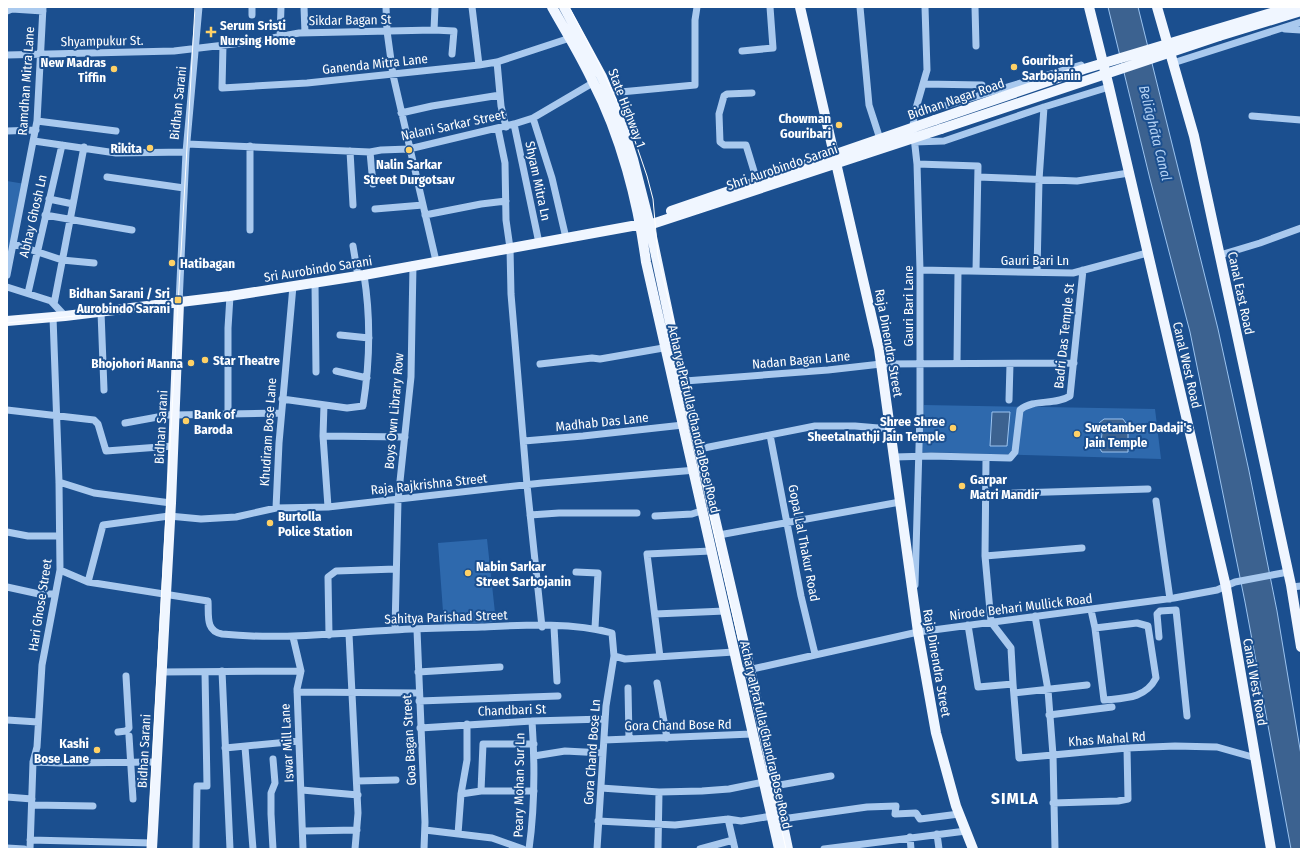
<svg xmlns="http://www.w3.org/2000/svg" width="1308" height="856" font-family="'Fira Sans Condensed',sans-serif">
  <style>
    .green { fill: #2e69ad }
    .water { fill: #3c6290; stroke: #9cc4f0 }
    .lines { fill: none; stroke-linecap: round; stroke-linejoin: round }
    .minor { stroke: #a9c9ee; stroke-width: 7 }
    .major { stroke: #f0f6ff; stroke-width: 10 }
    .tram { stroke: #fff; stroke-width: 1 }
    .major-bridge { stroke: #f0f6ff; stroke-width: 10 }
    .poi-dot { fill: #ffd166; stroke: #1b4f8f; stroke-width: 1.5 }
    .labels { text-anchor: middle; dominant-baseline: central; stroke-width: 4; stroke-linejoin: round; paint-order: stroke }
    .street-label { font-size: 13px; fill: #fff; stroke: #1b4f8f }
    .poi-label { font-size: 13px; font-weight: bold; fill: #fff; stroke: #1b4f8f; text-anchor: start }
    .water-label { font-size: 14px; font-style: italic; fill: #b5d3f5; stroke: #1b4f8f }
    .district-label { font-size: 17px; font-weight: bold; letter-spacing: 1px; fill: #fff; stroke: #1b4f8f }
  </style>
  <rect width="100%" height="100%" fill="#1b4f8f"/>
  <path class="green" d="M7 181 25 184 7 268Z
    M924 405 1155 409 1161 459 922 452Z
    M487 539 496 622 444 625 438 543Z"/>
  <path class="water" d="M1108 7H1138L1218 329 1249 471 1277 611 1301 755V849H1291L1245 602 1190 332 1150 179Z
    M992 412H1010L1007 446H990Z
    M1104 419H1123L1128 426V452H1102L1098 446C1103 437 1103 432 1099 423Z"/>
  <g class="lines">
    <path class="minor" d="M304 7 305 33
      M386 7 387 31 393 75 436 261
      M472 7 479 65
      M860 7 869 105 880 139
      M975 7 976 46
      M7 11 12 9 43 11
      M252 15V7
      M1285 29 1301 30
      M434 30 435 7
      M280 37 281 7
      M223 45 222 88 307 83 479 65 497 62 570 38
      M742 51 773 48 770 7
      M7 55 174 51 250 42 299 33 434 30 454 31 452 54
      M497 62 501 106 506 127
      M1173 63 1301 22
      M924 84 982 85
      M610 93 695 85V20L697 7
      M752 93 727 94 724 96 719 114 720 142 724 145H746L757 181
      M401 113 432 106 500 95
      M914 115 1081 65
      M1252 116 1301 120
      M533 118 552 178 566 238
      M37 121 116 131
      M514 124 539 243
      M498 129 505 163 506 220 510 248 511 294 527 485 542 627
      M7 131 36 130
      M34 141 116 153 186 152
      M914 142 944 141 1044 107 1109 87
      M187 144 370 152 381 150 409 149 514 124 533 118 596 81
      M350 151 353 205
      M370 152 373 184
      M917 164 978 166 976 271
      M107 177 184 188
      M978 177 1077 181 1129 173
      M49 199 73 204
      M375 209 423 205
      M45 215 132 230
      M425 215 481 204 506 201
      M250 230V146
      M14 244 62 260 94 263
      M353 246 358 276
      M1220 255 1260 243 1301 228
      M920 270 1073 273 1147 253
      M1037 272 1039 180 1044 107
      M7 275 37 121 43 7
      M315 283 316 372
      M7 287 51 301 65 316
      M28 293 62 145
      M179 303 186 152 199 7
      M54 304 84 147
      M101 312 104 390
      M340 335 369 338
      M957 363 958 271
      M540 364 592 358 600 359 669 347
      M336 371 367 378
      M685 381 828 370 881 364 1074 363
      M282 399 347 408 363 406C370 362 371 319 364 275
      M1009 400 1010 364
      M324 405 323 436 328 507
      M7 410 94 420 98 424 106 451 173 446
      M228 414V328L230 296
      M174 415 281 413
      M125 423 174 414
      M770 435 801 596 815 654
      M323 436 405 437
      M524 441 583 436 683 425
      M699 449 815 426H855L890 429
      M894 457 931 456 1010 458 1015 452 1020 410C1034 398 1054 406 1070 396L1083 270
      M986 459 985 556 991 622 1011 648 1013 684
      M59 482 94 493 171 503
      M986 494 1148 489
      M1156 501 1170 599
      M276 508 279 443 293 286
      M530 515 559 513H637
      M655 516 692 514 701 511
      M7 532 28 536H59
      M719 535 900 502
      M985 556 1082 548
      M60 570 88 582 208 601C209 615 205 631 222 634 281 640 335 633 394 630 423 628 453 628 482 627 524 625 572 622 612 633L614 656 625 659 734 652
      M576 572 598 573 595 628
      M88 582 103 525 169 516 201 519 236 517 276 508 328 507 542 483 696 470
      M915 585 920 413V270L917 164 913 128 914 115 927 70 925 7
      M7 587 39 594H54
      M1292 587 1301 586
      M1091 610 1095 628 1104 700C1125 698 1145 699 1156 678L1148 626 1137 623 1095 628
      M655 614 725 611
      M968 625 978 687 1013 684 1019 758 1053 755 1048 690 1035 616
      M554 627 557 681
      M395 630 398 500 411 377 413 265
      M417 630 425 822 424 849
      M349 634 358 813 355 849
      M329 635 328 577 336 571 396 569
      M293 637 301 671 297 689 303 849
      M1159 637 1157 614 1160 611 1176 610 1187 716
      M660 657 647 554 711 551
      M222 671 230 849
      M161 672 301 671
      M418 672 500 667
      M739 672 918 632 1174 598 1217 590 1235 582 1288 572
      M657 683 667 738
      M628 688 629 738
      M297 692 419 693
      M1014 693 1087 685
      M419 701 558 696
      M1049 715 1112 707
      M7 720 38 722
      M420 728 532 721 605 719
      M118 732 126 731 129 728 126 676
      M129 736 133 799
      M604 740 752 734
      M534 744H483L481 791H534
      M245 747 253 849
      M225 748 299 741
      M534 756 565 751 603 753
      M33 762 61 763 156 762
      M357 781 396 780
      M774 786 831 776
      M601 788 659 792 702 791 729 789 764 782
      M302 790 358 795
      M461 794 481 791
      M7 797 32 799
      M1053 803 1118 801 1128 799 1127 748
      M32 805 93 806
      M728 819 735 849
      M782 819 867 807 896 806 895 814 916 813 920 819 959 814
      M598 821 675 825 728 819 741 821 772 816
      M425 830 492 838 523 849
      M303 831 357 830
      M458 834 461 794 467 760V724
      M937 834 939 849
      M910 837 911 849
      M30 840 152 843
      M7 848 24 849
      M30 849 33 762 37 747 42 665 60 570 59 482 53 317
      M196 849 197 786H207L205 672
      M273 849 271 814V793L275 783 273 759
      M529 849C535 806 535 764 532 721
      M597 849 606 706 614 656
      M658 849 659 792
      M700 849 733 840
      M824 849 966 831
      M1055 849 1053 755 1127 748 1175 746 1217 747 1256 758"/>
    <path class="major" d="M552 7C566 32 581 56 593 82 621 136 638 202 646 262L779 849
      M564 7 602 77 621 122 633 159 648 218 675 346 754 687 788 849
      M800 7 879 349 918 632 936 733 956 806 973 849
      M1089 7 1109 87 1226 587 1271 849
      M1157 7 1194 136 1291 585 1301 647
      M1219 36 1301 11
      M671 211 935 120
      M7 321 65 316 230 296 364 275 632 226 649 225 941 129
      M152 849 171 503 179 303"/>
    <path class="tram" d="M569 7 602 69 635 141 647 176 653 199 658 256 684 365 682 391 786 849
      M7 323 162 307 173 302 179 295
      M147 849 195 7"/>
    <path class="major-bridge" d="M935 120 1084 69 1291 7
      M941 129 1219 36"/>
  </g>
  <g class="poi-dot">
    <path d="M209 26h4v4h4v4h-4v4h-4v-4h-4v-4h4z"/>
    <circle cx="1014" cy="67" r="4"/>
    <circle cx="114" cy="69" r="4"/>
    <circle cx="839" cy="125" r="4"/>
    <circle cx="150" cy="148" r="4"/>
    <circle cx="409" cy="150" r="4"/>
    <circle cx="172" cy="263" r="4"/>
    <rect x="174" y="296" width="8" height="8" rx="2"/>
    <circle cx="205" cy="360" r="4"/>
    <circle cx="191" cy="363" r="4"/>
    <circle cx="186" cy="421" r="4"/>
    <circle cx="953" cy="428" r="4"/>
    <circle cx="1077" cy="434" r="4"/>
    <circle cx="962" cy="486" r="4"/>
    <circle cx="270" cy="523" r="4"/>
    <circle cx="468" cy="573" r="4"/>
    <circle cx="97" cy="750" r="4"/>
  </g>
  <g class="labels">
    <g class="street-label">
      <text transform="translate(350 20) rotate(-1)">Sikdar Bagan St</text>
      <text transform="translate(102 41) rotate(-1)">Shyampukur St.</text>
      <text transform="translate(375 64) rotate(-6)">Ganenda Mitra Lane</text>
      <text transform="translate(26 81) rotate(-86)">Ramdhan Mitra Lane</text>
      <text transform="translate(956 99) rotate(-19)">Bidhan Nagar Road</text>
      <text transform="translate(178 103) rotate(-84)">Bidhan Sarani</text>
      <text transform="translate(627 108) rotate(69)">State Highway 1</text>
      <text transform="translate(453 125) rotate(-12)">Nalani Sarkar Street</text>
      <text transform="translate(782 167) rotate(-19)">Shri Aurobindo Sarani</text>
      <text transform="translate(538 181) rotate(78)">Shyam Mitra Ln</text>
      <text transform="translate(33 216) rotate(-77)">Abhay Ghosh Ln</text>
      <text x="1035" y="260">Gauri Bari Ln</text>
      <text transform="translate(318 269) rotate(-9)">Sri Aurobindo Sarani</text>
      <text transform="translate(1241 293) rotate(78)">Canal East Road</text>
      <text transform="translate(908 306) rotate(-90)">Gauri Bari Lane</text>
      <text transform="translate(1064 336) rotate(-84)">Badri Das Temple St</text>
      <text transform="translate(889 343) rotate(80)">Raja Dinendra Street</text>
      <text transform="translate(801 360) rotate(-5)">Nadan Bagan Lane</text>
      <text transform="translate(1187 365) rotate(77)">Canal West Road</text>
      <text transform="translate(394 411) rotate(-85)">Boys Own Library Row</text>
      <text transform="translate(694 419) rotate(77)">Acharya Prafulla Chandra Bose Road</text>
      <text transform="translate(602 422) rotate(-6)">Madhab Das Lane</text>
      <text transform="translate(161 427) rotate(-87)">Bidhan Sarani</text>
      <text transform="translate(268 432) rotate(-86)">Khudiram Bose Lane</text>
      <text transform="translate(429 484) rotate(-6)">Raja Rajkrishna Street</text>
      <text transform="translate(804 543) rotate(79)">Gopal Lal Thakur Road</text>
      <text transform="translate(40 605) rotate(-81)">Hari Ghose Street</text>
      <text transform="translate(1021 607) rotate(-7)">Nirode Behari Mullick Road</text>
      <text transform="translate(446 617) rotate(-2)">Sahitya Parishad Street</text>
      <text transform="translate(937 663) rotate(80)">Raja Dinendra Street</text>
      <text transform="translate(1255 682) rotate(80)">Canal West Road</text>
      <text transform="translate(512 710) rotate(-2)">Chandbari St</text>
      <text transform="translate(678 725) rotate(-1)">Gora Chand Bose Rd</text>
      <text transform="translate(766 735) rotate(77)">Acharya Prafulla Chandra Bose Road</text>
      <text transform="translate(1107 739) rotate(-4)">Khas Mahal Rd</text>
      <text transform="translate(409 740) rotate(-93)">Goa Bagan Street</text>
      <text transform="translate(287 743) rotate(-93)">Iswar Mill Lane</text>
      <text transform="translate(144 751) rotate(-87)">Bidhan Sarani</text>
      <text transform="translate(592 752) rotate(-86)">Gora Chand Bose Ln</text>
      <text transform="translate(519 785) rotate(-89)">Peary Mohan Sur Ln</text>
    </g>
    <g class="poi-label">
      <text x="220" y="25">Serum Sristi<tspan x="220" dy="15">Nursing Home</tspan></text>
      <text x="1022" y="60">Gouribari<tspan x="1022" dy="15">Sarbojanin</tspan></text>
      <text x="106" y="62" text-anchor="end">New Madras<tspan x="106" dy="15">Tiffin</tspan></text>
      <text x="831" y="118" text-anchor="end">Chowman<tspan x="831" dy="15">Gouribari</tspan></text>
      <text x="142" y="148" text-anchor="end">Rikita</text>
      <text x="409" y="164" text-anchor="middle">Nalin Sarkar<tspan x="409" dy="15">Street Durgotsav</tspan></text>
      <text x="180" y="263">Hatibagan</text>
      <text x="170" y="293" text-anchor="end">Bidhan Sarani / Sri<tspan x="170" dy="15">Aurobindo Sarani</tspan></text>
      <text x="213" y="360">Star Theatre</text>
      <text x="183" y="363" text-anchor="end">Bhojohori Manna</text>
      <text x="194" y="414">Bank of<tspan x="194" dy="15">Baroda</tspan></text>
      <text x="945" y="421" text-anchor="end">Shree Shree<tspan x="945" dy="15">Sheetalnathji Jain Temple</tspan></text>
      <text x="1085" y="427">Swetamber Dadaji's<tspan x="1085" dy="15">Jain Temple</tspan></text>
      <text x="970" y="479">Garpar<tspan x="970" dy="15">Matri Mandir</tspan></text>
      <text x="278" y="516">Burtolla<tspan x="278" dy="15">Police Station</tspan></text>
      <text x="476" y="566">Nabin Sarkar<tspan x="476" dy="15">Street Sarbojanin</tspan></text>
      <text x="89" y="743" text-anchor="end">Kashi<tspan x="89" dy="15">Bose Lane</tspan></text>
    </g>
    <g class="water-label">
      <text transform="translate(1155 133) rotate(76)">Beliāghāta Canal</text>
    </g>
    <g class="district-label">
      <text x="1015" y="798">SIMLA</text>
    </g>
  </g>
  <rect width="1308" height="856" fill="none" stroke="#ffffff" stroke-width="16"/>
</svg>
